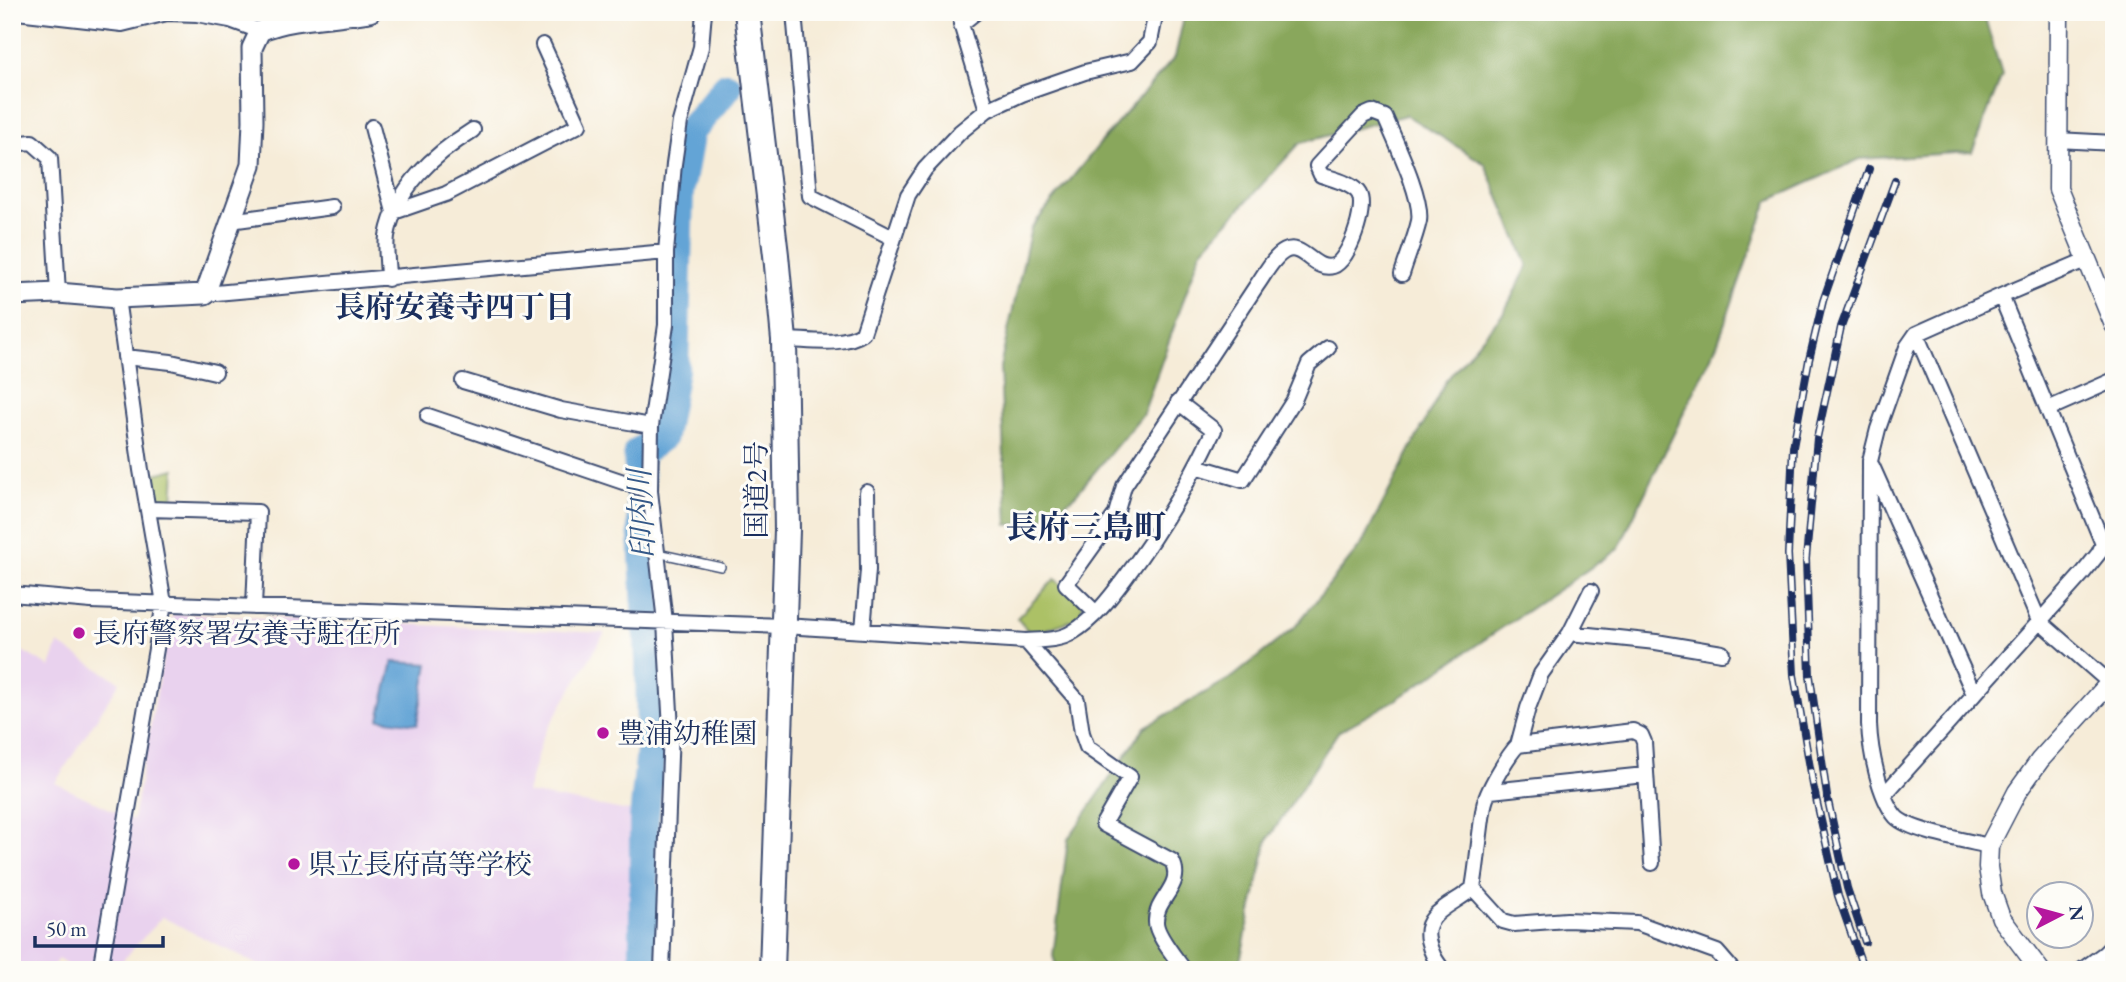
<svg xmlns="http://www.w3.org/2000/svg" width="2126" height="982" font-family="'EB Garamond','Noto Serif JP',serif">
  <style>
    .built { fill: #e9d2ee }
    .green { fill: #acc166; stroke: #647862; stroke-width: 2 }
    .forest { fill: #89a75b; stroke: #526b5c; stroke-width: 2 }
    .water { fill: #63a4d6; stroke: #3f6a9a; stroke-width: 2 }
    .lines { fill: none; stroke-linecap: round; stroke-linejoin: round }
    .river { stroke: #63a4d6; stroke-width: 30 }
    .service-casing { stroke: #3c4b70; stroke-width: 10 }
    .minor-casing { stroke: #3c4b70; stroke-width: 18 }
    .tertiary-casing { stroke: #3c4b70; stroke-width: 21 }
    .secondary-casing { stroke: #3c4b70; stroke-width: 23 }
    .trunk-casing { stroke: #3c4b70; stroke-width: 28 }
    .service { stroke: #fff; stroke-width: 7 }
    .minor { stroke: #fff; stroke-width: 14 }
    .tertiary { stroke: #fff; stroke-width: 18 }
    .secondary { stroke: #fff; stroke-width: 19 }
    .trunk { stroke: #fff; stroke-width: 24 }
    .rail-casing { stroke: #1b2f5e; stroke-width: 8 }
    .rail { stroke: #fdfcf7; stroke-width: 5; stroke-dasharray: 16; stroke-linecap: butt }
    .poi-dot { fill: #b5179e; stroke: #fdfcf7; stroke-width: 2.5 }
    .labels { text-anchor: middle; dominant-baseline: central; stroke-width: 6; stroke-linejoin: round; paint-order: stroke }
    .street-label { font-size: 28px; fill: #1b2f5e; stroke: #fdfcf7 }
    .poi-label { font-size: 28px; fill: #1b2f5e; stroke: #fdfcf7; text-anchor: start }
    .neighbourhood-label { font-size: 30px; font-weight: bold; fill: #1b2f5e; stroke: #fdfcf7 }
    .water-label { font-size: 30px; font-style: italic; fill: #345888; stroke: #fdfcf7 }
    .quarter-label { font-size: 32px; font-weight: bold; fill: #1b2f5e; stroke: #fdfcf7 }
  </style>
  <rect width="100%" height="100%" fill="#fdfcf7"/>
  <filter id="ink" filterUnits="userSpaceOnUse"><feTurbulence type="fractalNoise" baseFrequency=".0143" numOctaves="2"/><feDisplacementMap in="SourceGraphic" scale="14" xChannelSelector="R" yChannelSelector="G"/><feConvolveMatrix kernelMatrix="1 2 1 2 8 2 1 2 1" color-interpolation-filters="sRGB"/></filter>
  <filter id="wash" filterUnits="userSpaceOnUse"><feTurbulence type="fractalNoise" baseFrequency=".00686" numOctaves="4" result="noise"/><feDisplacementMap in="SourceGraphic" scale="28" xChannelSelector="R" yChannelSelector="G"/><feGaussianBlur stdDeviation="1.57" result="paint"/><feColorMatrix in="noise" values="0 0 0 0 0 0 0 0 0 0 0 0 0 0 0 0 0 1.4 0 .05"/><feComposite in="paint" operator="in"/></filter>
  <g filter="url(#wash)">
    <rect width="100%" height="100%" fill="#f6ecd8"/>
    <path class="built" d="M175 614 605 633 542 738 527 793 635 812V970H268L162 917 114 970H73L59 959 49 970H12V645L50 667 58 644 120 682 55 783 133 820 170 621Z"/>
    <path class="green" d="M175 469 173 502H158L151 496V475Z
      M1055 579 1083 604 1079 618 1038 632 1028 631 1017 618Z"/>
    <path class="forest" d="M1185 12H1983L2002 75 1972 152 1860 159 1768 201 1718 342 1618 549 1397 699 1338 732 1267 841 1238 970H1057L1053 956 1068 839 1145 727 1234 676 1295 627 1362 544 1445 382 1504 312 1528 266 1485 164 1406 115 1300 143 1201 251 1143 414 1073 498 1035 523 1007 525 1000 367 1031 228 1107 135 1175 57Z"/>
    <path class="water" d="M393 662 428 664 417 724 379 719Z"/>
    <g class="lines">
      <path class="river" d="M644 970V819L651 749 650 660 638 453 662 436 674 370 679 192 690 131 727 87"/>
    </g>
  </g>
  <g filter="url(#ink)">
    <g class="lines">
      <g class="service-casing">
        <path id="service" d="M657 553 721 567"/>
      </g>
      <g class="minor-casing">
        <path id="minor" d="M17 12 122 24 167 13 197 14 230 20 260 31
          M794 12 810 196 893 238
          M976 12 961 24 987 110
          M372 127 394 212
          M2057 140 2114 143
          M12 144 32 142 50 158 58 293
          M394 212 446 194 579 125 543 45
          M230 221 332 207
          M388 279C388 265 385 249 387 236 396 188 433 155 473 130
          M205 294 666 252
          M1916 334 2039 621 2110 683
          M784 340C808 340 842 347 863 333L908 195 925 169 960 132 987 110 1022 94 1085 72 1132 61 1150 42 1156 12
          M125 357 171 362 215 372
          M463 381 561 410 651 426
          M2048 409 2114 380
          M428 416 650 491
          M1196 466 1243 480 1294 400 1309 364 1328 348
          M1872 466 1974 694
          M148 509 258 512 254 607
          M12 594 91 601 784 626 1026 641C1041 640 1059 641 1073 632 1094 619 1110 598 1125 578 1160 532 1189 482 1214 430L1178 402
          M1096 613 1066 584 1116 514 1124 486 1257 285C1265 274 1273 257 1285 251 1303 242 1314 272 1333 266 1349 261 1367 208 1359 194 1353 183 1332 179 1321 175L1317 166 1363 116 1372 112 1385 117C1395 141 1423 198 1419 221 1415 239 1407 257 1402 274
          M863 630 868 570 867 492
          M1570 633 1591 591
          M1026 641 1077 700 1082 733 1087 747 1130 777 1103 824 1172 861C1185 886 1155 898 1156 922 1156 935 1176 958 1184 970
          M1518 745 1528 708 1541 674 1570 633 1656 642 1722 653
          M1491 791 1645 775
          M1884 795 2083 573 2099 553 2103 544 2001 296
          M1989 846C1968 841 1909 831 1896 817 1879 797 1870 750 1869 724L1870 461 1878 429 1907 347 1916 334 2001 296 2086 260
          M1473 888 1503 921 1514 924 1567 920 1637 923 1717 952 1730 967V970
          M100 970 164 603 141 470 117 298
          M662 970 671 730 665 622 650 491 651 426 666 325V252L674 164 680 122 701 47 704 12
          M1443 970C1435 960 1431 953 1428 940 1422 912 1456 904 1473 888 1478 861 1479 834 1484 806 1486 792 1508 755 1518 745L1633 731 1641 735 1644 742 1652 863
          M2082 970 2104 954 2114 944"/>
      </g>
      <g class="tertiary-casing">
        <path id="tertiary" d="M2059 12 2058 189 2114 325
          M2040 970 2001 918 1992 893 1988 867 1989 846 2017 792 2040 760 2114 678"/>
      </g>
      <g class="secondary-casing">
        <path id="secondary" d="M12 295 58 293 117 298 205 294 251 165 253 121 252 48 260 31C291 17 336 18 370 12"/>
      </g>
      <g class="trunk-casing">
        <path id="trunk" d="M747 12 776 255 784 340 787 530 772 970"/>
      </g>
      <use href="#service" class="service"/>
      <use href="#minor" class="minor"/>
      <use href="#tertiary" class="tertiary"/>
      <use href="#secondary" class="secondary"/>
      <use href="#trunk" class="trunk"/>
      <g class="rail-casing">
        <path id="rail" d="M1865 942 1847 888 1827 796 1810 676 1806 559 1817 438 1841 327 1895 181
          M1864 970 1838 896 1813 785 1794 675 1788 554 1793 447 1809 360 1823 301 1869 169"/>
      </g>
      <use href="#rail" class="rail"/>
    </g>
  </g>
  <g class="poi-dot">
    <circle cx="79" cy="633" r="7"/>
    <circle cx="603" cy="733" r="7"/>
    <circle cx="294" cy="864" r="7"/>
  </g>
  <g class="labels">
    <g class="street-label">
      <text transform="translate(756 490) rotate(-90)">国道2号</text>
    </g>
    <g class="poi-label">
      <text x="93" y="633">長府警察署安養寺駐在所</text>
      <text x="617" y="733">豊浦幼稚園</text>
      <text x="308" y="864">県立長府高等学校</text>
    </g>
    <g class="neighbourhood-label">
      <text x="455" y="306">長府安養寺四丁目</text>
    </g>
    <g class="water-label">
      <text transform="translate(641 514) rotate(-93)">印内川</text>
    </g>
    <g class="quarter-label">
      <text x="1086" y="527">長府三島町</text>
    </g>
  </g>
  <rect width="2126" height="982" fill="none" stroke="#fdfcf7" stroke-width="42"/>
  <g transform="translate(2060 915) rotate(84)"><circle r="33" fill="#fdfcf7" stroke="#a3aaba" stroke-width="2"/>
  <path d="M0-5L12 26L0 18L-12 26Z" fill="#b5179e"/>
  <text y="-10" font-size="19" font-weight="bold" text-anchor="middle" fill="#1b2f5e">N</text>
  </g>
  <path d="M35 936v10h128v-10" fill="none" stroke="#1b2f5e" stroke-width="3.5"/>
  <text x="46" y="936" font-size="21" fill="#1b2f5e" stroke="#fdfcf7" stroke-width="5" paint-order="stroke">50 m</text>
</svg>
